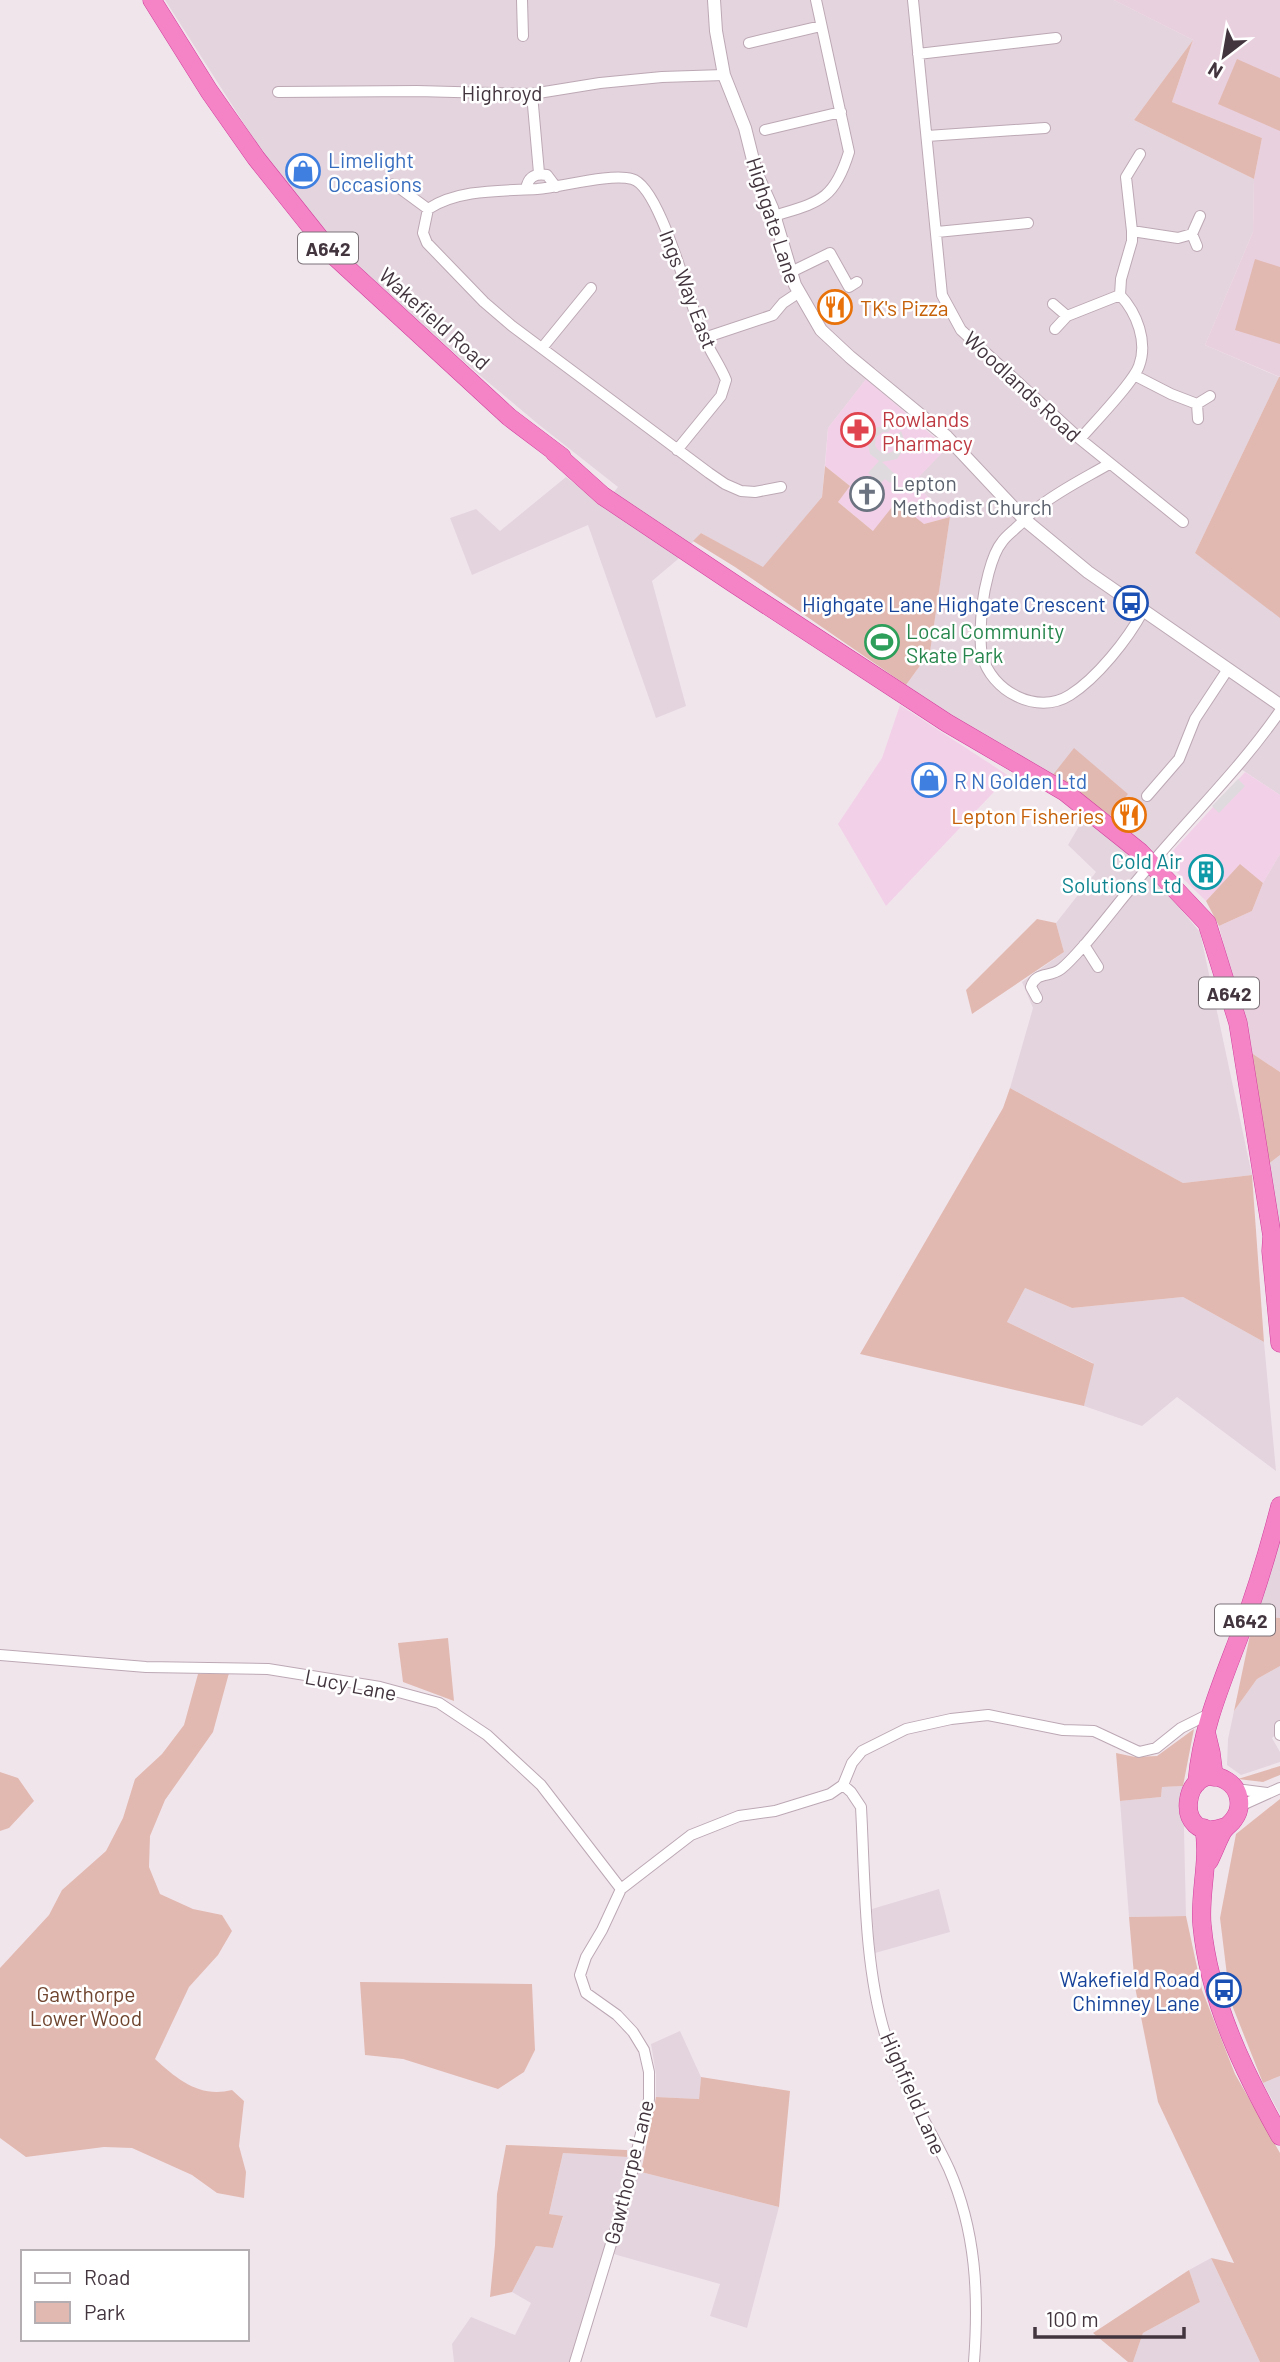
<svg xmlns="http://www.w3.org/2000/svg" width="1280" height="2362" font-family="Barlow,sans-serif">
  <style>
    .residential { fill: #e4d4de }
    .commercial { fill: #f2d1e8 }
    .education { fill: #e9d0de }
    .green { fill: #e2b9b1 }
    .parking { fill: #dfdadd }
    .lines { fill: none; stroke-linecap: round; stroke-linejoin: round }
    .minor-casing { stroke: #bca8b4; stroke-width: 12 }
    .tertiary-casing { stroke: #bca8b4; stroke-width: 14 }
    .trunk-casing { stroke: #d0409d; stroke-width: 19 }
    .minor { stroke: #fff; stroke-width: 10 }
    .tertiary { stroke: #fff; stroke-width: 12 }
    .trunk { stroke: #f484c6; stroke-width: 18 }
    .labels { text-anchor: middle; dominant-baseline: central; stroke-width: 5; stroke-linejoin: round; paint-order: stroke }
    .shield { fill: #fff; stroke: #7b7278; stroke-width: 2 }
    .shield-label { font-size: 19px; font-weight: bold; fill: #43353e }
    .street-label { font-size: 21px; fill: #43353e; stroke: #fff }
    .shop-label { font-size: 21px; fill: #366cbe; stroke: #fff; text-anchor: start }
    .food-label { font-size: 21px; fill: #c56008; stroke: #fff; text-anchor: start }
    .health-label { font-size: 21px; fill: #be3a42; stroke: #fff; text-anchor: start }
    .worship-label { font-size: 21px; fill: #5b616d; stroke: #fff; text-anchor: start }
    .transit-label { font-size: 21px; fill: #164399; stroke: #fff; text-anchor: end }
    .leisure-label { font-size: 21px; fill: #27864d; stroke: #fff; text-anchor: start }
    .culture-label { font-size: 21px; fill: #0d838f; stroke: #fff; text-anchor: end }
    .park-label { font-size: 21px; fill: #6f442e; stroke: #fff }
  </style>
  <rect width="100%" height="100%" fill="#f1e5ec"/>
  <path class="residential" d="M165 0H1114L1193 40 1134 120 1254 179 1253 232 1205 345 1279 377 1195 553 1280 617V795L1232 763 1143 865 1200 932 1252 1175 1183 1183 1010 1088 1033 1008 1022 982 1064 952 1056 923 1096 872 1068 845 1090 807 906 685 930 652 950 517 913 483 956 437 875 368 828 428 822 497 763 568 701 533 677 560 652 581 686 706 656 718 588 525 472 575 450 518 476 509 500 531 566 477 603 505 618 487 538 424 470 367 343 252 264 155Z
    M1280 1155V1239L1267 1165Z
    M1025 1288 1072 1308 1183 1297 1264 1342 1276 1471 1177 1397 1142 1426 1084 1406 1093 1363 1007 1322Z
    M1280 1523V1618L1254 1616Z
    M1280 1666V1731L1272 1738 1280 1752V1762L1241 1775 1227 1765 1228 1739 1234 1711 1257 1679Z
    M1183 1786 1186 1916 1129 1917 1120 1801 1161 1797 1162 1787Z
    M939 1889 950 1932 875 1953 872 1909Z
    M680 2031 701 2077 699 2099 656 2097V2074L651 2044Z
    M1280 2076V2114L1263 2083Z
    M563 2153 627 2157 641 2172 779 2207 747 2328 710 2316 720 2284 617 2255 604 2250 570 2362H454L452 2344 471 2317 515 2335 531 2303 512 2292 536 2246 553 2248 563 2217 549 2214Z
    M1211 2258 1260 2362H1133L1143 2333 1200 2302 1189 2270Z"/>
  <path class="commercial" d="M866 379 947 448 913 483 950 517 924 524 873 531 837 501 850 486 825 466 828 428Z
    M900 705 1009 776 886 906 838 824 882 758Z
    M1245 772 1280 795V854L1263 883 1240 865 1206 901 1170 866 1168 856Z"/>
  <path class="education" d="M1114 0H1280V377L1205 345 1253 232 1254 179 1262 138 1172 102 1193 40Z
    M1280 854V1072L1250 1052 1219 926 1252 911 1263 883Z"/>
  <path class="green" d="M1193 40 1172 102 1262 138 1254 179 1134 120Z
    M1237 59 1280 78V131L1218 104Z
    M1255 259 1280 267V344L1235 330Z
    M1279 377H1280V618L1195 553Z
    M825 466 850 486 838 502 873 531 896 502 924 524 950 517 930 652 906 685 735 567 693 541 701 533 763 567 822 497Z
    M1074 748 1128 794 1110 816 1052 776Z
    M1240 864 1263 883 1252 911 1219 926 1206 901Z
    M1037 919 1056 923 1064 952 972 1014 966 990Z
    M1250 1052 1280 1072V1155L1267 1165Z
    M1010 1088 1183 1183 1252 1175 1264 1342 1183 1297 1072 1308 1025 1288 1007 1322 1094 1364 1084 1406 860 1354 1003 1108Z
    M1254 1616 1280 1618V1666L1257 1679 1234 1711Z
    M448 1638 454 1701 403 1682 398 1643Z
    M229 1673 213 1732 165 1800 150 1836 149 1867 160 1894 193 1909 222 1915 232 1931 218 1955 189 1987 155 2059C178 2080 200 2098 232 2090L244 2101 239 2146 246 2172 244 2198 217 2193 192 2175 132 2148 104 2147 26 2157 0 2138V1968L49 1915 62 1890 106 1851 123 1818 135 1779 162 1754 184 1725 198 1674Z
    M1194 1729 1183 1786 1162 1787 1161 1797 1120 1801 1116 1753 1135 1757 1157 1756Z
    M1280 1766V1775L1263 1782 1238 1779Z
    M0 1772 18 1778 34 1801 9 1828 0 1831Z
    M1280 1799V2076L1263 2083 1230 2000 1220 1918 1236 1834Z
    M1186 1916 1202 1990 1235 2074 1280 2153V2362H1260L1211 2258 1234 2263 1158 2102 1135 1987 1129 1917Z
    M360 1982 532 1984 535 2050 524 2072 498 2089 403 2059 365 2055Z
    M701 2077 790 2091 779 2207 641 2172 656 2097 699 2099Z
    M506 2145 627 2150V2157L563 2153 549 2214 563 2216 553 2248 536 2246 512 2292 490 2297 495 2245 497 2194Z
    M1189 2270 1200 2302 1143 2333 1133 2362H1128L1093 2333Z"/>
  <path class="parking" d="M889 424 893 426 888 432H883L876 437 875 445 877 449 884 454 892 452 897 445 895 437 901 431 904 439 905 447 897 459 882 462 897 476 890 483 885 479 880 484 868 473 879 461 870 454 867 440 875 428Z
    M1238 779 1245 786 1219 813 1212 806Z"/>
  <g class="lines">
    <g class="minor-casing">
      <path id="minor" d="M522 0 523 36
        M913 0 942 295 961 330 1080 439 1183 522
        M749 43 821 26
        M918 54 1056 38
        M278 92 417 91 532 94 600 83 662 77 724 75
        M532 94 539 173
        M765 130 841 112
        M927 136 1045 128
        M394 184 428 209
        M526 189C528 177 535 173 547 175L556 187
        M774 216C819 202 834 201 849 152L816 0
        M1132 231 1178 238 1192 234
        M937 232 1028 223
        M1197 246 1192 234 1200 216
        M791 272 830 253 849 287 857 282
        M1053 304 1067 316
        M1055 329 1067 316 1120 295
        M704 338 773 315 783 303 798 293
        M542 348 591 288
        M1134 375 1171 394 1197 404
        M1198 419 1197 404 1210 396
        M1080 439C1094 423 1133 383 1139 366 1148 342 1137 313 1120 295L1121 279 1132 241V231L1126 177 1140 154
        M677 450 721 396 726 380C720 365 710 352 704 337 690 308 661 186 632 179 610 173 562 187 537 189 501 191 458 189 428 209L423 233 427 243 484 302 512 326 709 473 725 484 741 491 755 492 781 487
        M1109 464C1085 478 1058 491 1036 509 1030 514 1024 521 1017 527 1012 532 1006 536 1002 542 991 555 984 590 982 607 981 623 979 640 982 655 991 691 1037 716 1070 695 1097 678 1128 639 1143 611
        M1147 796 1179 759 1195 719 1228 669
        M1084 945 1098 967
        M1037 998 1031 987C1036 971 1049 978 1061 969 1070 962 1079 951 1087 942 1109 916 1129 889 1152 863 1195 812 1242 766 1280 711
        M0 1655 146 1667 268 1669 380 1687 439 1703 487 1735 541 1785 621 1889
        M1280 1726V1735
        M843 1785 851 1792 861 1807C865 1880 864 1965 885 2034 900 2082 928 2124 949 2169 976 2231 979 2295 974 2362
        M1236 1789 1267 1793
        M1240 1806 1280 1788
        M575 2362 629 2185 649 2099V2072L644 2050 633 2032 617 2015 586 1993 580 1975 586 1957 602 1930 621 1889 691 1835 739 1816 775 1811 830 1794 843 1785 852 1763 862 1751 906 1729 951 1719 988 1715 1063 1730 1094 1731 1139 1752 1156 1748 1181 1728 1211 1713"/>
    </g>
    <g class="tertiary-casing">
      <path id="tertiary" d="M714 0 716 31 724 75 745 128 756 172 772 208 795 285 821 330 850 357 947 437 1025 520 1088 572 1280 705"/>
    </g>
    <g class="trunk-casing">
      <path id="trunk" d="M152 0 209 91 256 158 334 256 509 417 562 457
        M554 452 603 496 733 583 947 723 1065 792 1140 852 1207 923 1238 1023 1272 1236 1271 1251 1280 1343
        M1206 1732 1211 1753 1214 1777
        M1197 1783C1201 1729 1223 1680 1242 1629 1257 1589 1269 1548 1280 1506
        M1204 1828C1210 1861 1199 1893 1202 1925 1209 2000 1244 2072 1280 2136
        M1209 1861C1214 1851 1218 1840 1223 1831 1226 1826 1231 1824 1234 1819 1243 1807 1240 1789 1227 1781 1183 1754 1169 1847 1225 1827"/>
    </g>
    <use href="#minor" class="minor"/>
    <use href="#tertiary" class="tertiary"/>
    <use href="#trunk" class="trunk"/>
  </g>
  <defs>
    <g id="shop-ring" transform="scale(1.75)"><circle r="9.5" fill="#fff" stroke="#3f7fe0" stroke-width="1.5"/><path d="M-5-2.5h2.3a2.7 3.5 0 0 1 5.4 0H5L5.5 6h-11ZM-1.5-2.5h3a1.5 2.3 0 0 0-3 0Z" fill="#3f7fe0"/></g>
    <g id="restaurant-ring" transform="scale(1.75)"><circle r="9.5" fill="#fff" stroke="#e8710a" stroke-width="1.5"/><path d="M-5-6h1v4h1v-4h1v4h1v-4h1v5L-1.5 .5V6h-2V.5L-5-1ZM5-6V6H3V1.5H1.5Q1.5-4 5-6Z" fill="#e8710a"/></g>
    <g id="pharmacy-ring" transform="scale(1.75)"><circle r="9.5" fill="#fff" stroke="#e0444e" stroke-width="1.5"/><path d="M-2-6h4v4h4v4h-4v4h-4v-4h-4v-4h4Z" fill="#e0444e"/></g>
    <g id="church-ring" transform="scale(1.75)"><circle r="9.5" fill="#fff" stroke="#6b7280" stroke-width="1.5"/><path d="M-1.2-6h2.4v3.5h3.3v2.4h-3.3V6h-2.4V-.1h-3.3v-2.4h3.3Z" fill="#6b7280"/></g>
    <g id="bus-ring" transform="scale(1.75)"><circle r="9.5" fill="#fff" stroke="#1a4fb4" stroke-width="1.5"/><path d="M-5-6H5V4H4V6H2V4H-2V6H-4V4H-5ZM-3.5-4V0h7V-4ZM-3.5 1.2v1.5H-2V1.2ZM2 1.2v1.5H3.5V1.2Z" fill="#1a4fb4"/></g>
    <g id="stadium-ring" transform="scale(1.75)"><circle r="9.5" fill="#fff" stroke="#2e9e5b" stroke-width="1.5"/><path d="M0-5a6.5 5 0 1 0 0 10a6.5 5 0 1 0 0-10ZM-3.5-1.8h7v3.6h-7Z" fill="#2e9e5b"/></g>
    <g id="building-ring" transform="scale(1.75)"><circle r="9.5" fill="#fff" stroke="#0f9aa8" stroke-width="1.5"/><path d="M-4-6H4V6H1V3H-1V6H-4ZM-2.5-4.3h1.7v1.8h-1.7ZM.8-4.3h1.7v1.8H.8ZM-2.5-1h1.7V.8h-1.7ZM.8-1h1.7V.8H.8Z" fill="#0f9aa8"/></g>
  </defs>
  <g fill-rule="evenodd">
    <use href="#shop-ring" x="303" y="171"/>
    <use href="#restaurant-ring" x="835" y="307"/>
    <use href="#pharmacy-ring" x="858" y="430"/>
    <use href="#church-ring" x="867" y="494"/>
    <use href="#bus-ring" x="1131" y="603"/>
    <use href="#stadium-ring" x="882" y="642"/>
    <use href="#shop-ring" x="929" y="780"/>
    <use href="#restaurant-ring" x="1129" y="815"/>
    <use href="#building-ring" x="1206" y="872"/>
    <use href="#bus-ring" x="1224" y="1990"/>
  </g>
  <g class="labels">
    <g class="shield">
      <rect x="298" y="232.5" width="60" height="31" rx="5"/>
      <rect x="1199" y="977.5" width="60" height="31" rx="5"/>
      <rect x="1215" y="1604.5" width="60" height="31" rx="5"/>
    </g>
    <g class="shield-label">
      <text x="328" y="248">A642</text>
      <text x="1229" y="993">A642</text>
      <text x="1245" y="1620">A642</text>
    </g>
    <g class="street-label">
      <text x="502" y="92">Highroyd</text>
      <text transform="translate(774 220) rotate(72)">Highgate Lane</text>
      <text transform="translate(689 289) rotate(69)">Ings Way East</text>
      <text transform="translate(435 318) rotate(42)">Wakefield Road</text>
      <text transform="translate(1023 386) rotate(43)">Woodlands Road</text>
      <text transform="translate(351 1684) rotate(11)">Lucy Lane</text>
      <text transform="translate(914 2093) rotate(66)">Highfield Lane</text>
      <text transform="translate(628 2172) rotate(-76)">Gawthorpe Lane</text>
    </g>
    <g class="shop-label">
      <text x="328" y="159">Limelight<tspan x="328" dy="24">Occasions</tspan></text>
      <text x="954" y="780">R N Golden Ltd</text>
    </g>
    <g class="food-label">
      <text x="860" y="307">TK's Pizza</text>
      <text x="1104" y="815" text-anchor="end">Lepton Fisheries</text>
    </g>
    <g class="health-label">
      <text x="882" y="418">Rowlands<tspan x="882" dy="24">Pharmacy</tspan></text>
    </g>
    <g class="worship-label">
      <text x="892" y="482">Lepton<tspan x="892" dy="24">Methodist Church</tspan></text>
    </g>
    <g class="transit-label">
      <text x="1106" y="603">Highgate Lane Highgate Crescent</text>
      <text x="1200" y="1978">Wakefield Road<tspan x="1200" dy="24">Chimney Lane</tspan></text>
    </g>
    <g class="leisure-label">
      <text x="906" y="630">Local Community<tspan x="906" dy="24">Skate Park</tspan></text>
    </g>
    <g class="culture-label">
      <text x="1182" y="860">Cold Air<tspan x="1182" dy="24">Solutions Ltd</tspan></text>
    </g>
    <g class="park-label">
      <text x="86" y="1993">Gawthorpe<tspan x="86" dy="24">Lower Wood</tspan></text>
    </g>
  </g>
  <rect x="21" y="2250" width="228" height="91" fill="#ffffff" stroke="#b4aeb2" stroke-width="2"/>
  <rect x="35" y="2273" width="35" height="10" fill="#ffffff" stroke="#b4aeb2" stroke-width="2"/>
  <text x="84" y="2285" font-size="21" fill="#43353e">Road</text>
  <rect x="35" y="2302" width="35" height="21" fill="#e2b9b1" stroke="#b4aeb2" stroke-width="2"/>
  <text x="84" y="2320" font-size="21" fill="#43353e">Park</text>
  <g transform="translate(1224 56) rotate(211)" stroke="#ffffff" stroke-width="5" paint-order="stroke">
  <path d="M0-5L12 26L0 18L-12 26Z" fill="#43353e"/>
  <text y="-10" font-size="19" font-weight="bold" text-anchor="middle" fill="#43353e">N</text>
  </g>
  <path d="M1035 2327v10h149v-10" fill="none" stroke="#43353e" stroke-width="3.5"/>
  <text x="1046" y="2327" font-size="21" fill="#43353e" stroke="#ffffff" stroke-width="5" paint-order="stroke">100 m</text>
</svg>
